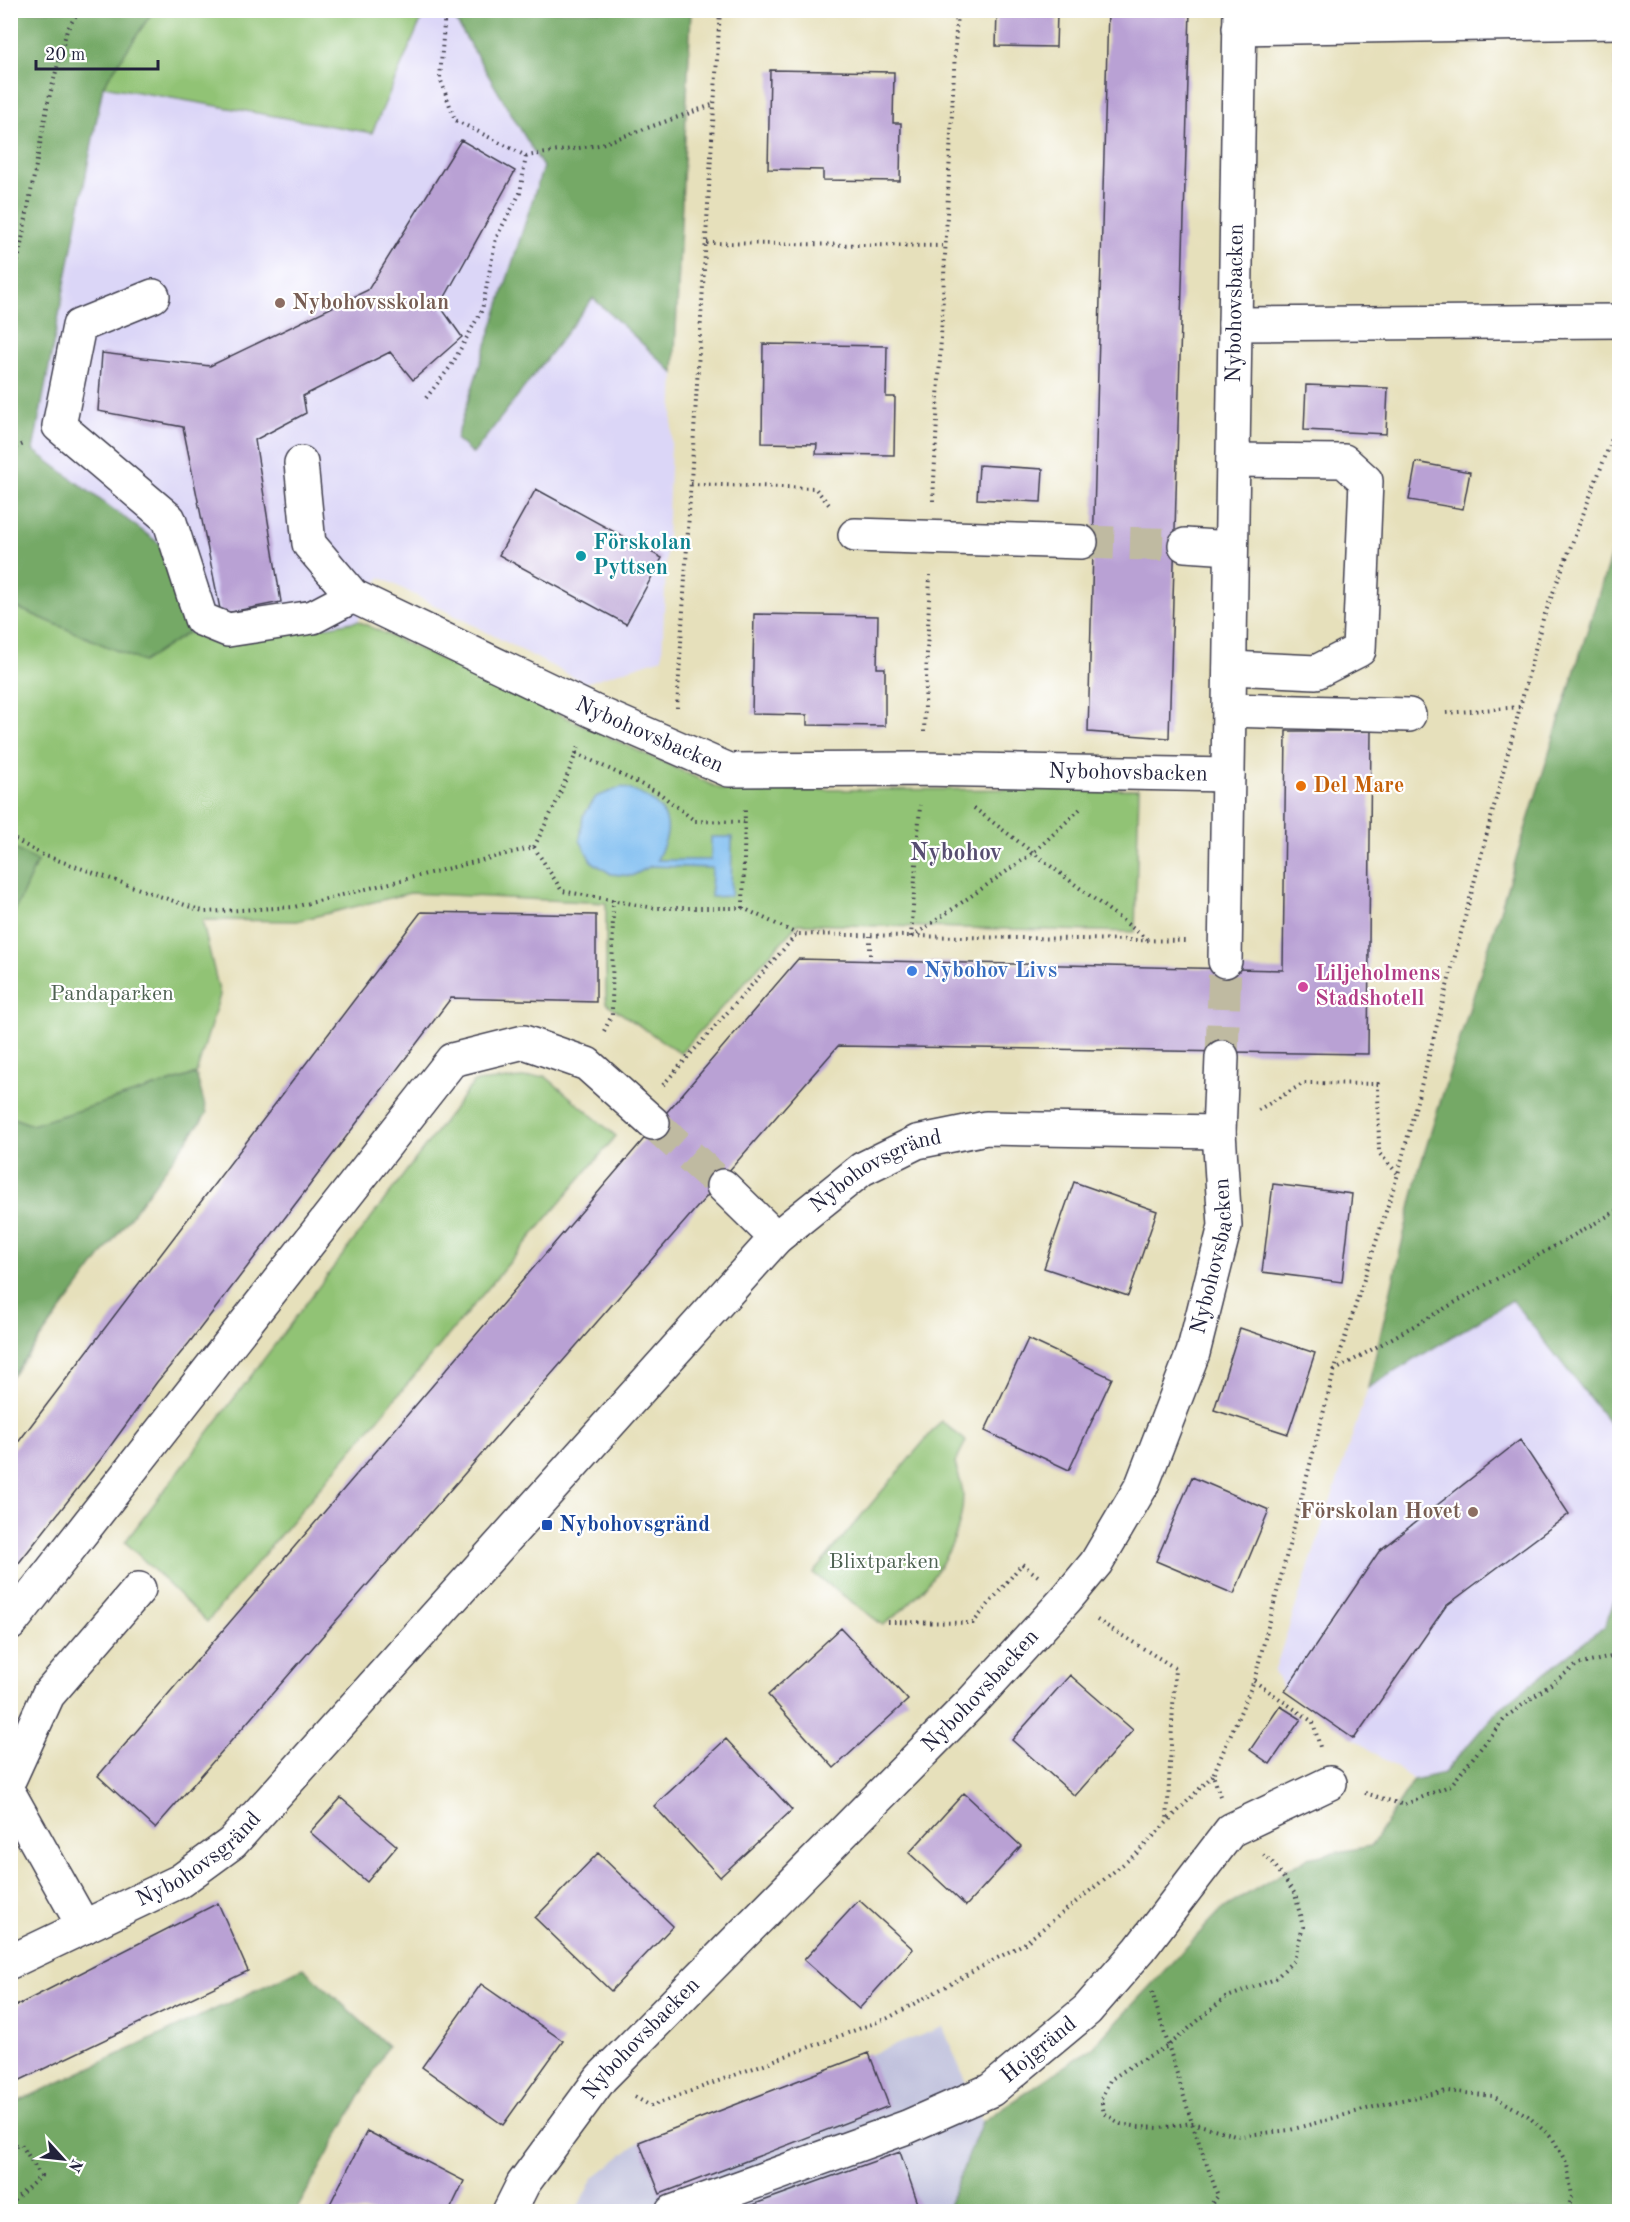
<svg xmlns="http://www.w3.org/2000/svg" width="1630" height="2222" font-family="'Old Standard TT',serif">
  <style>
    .built { fill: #dbd6f7 }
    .industrial { fill: #c1c2dd }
    .green { fill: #91c374; stroke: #5a7258; stroke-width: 1.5 }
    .forest { fill: #74a966; stroke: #4b6650; stroke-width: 1.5 }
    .water { fill: #7cbcf0; stroke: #4f6f96; stroke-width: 1.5 }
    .building { fill: #b9a1d4 }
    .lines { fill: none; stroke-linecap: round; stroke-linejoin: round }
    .minor-tunnel { stroke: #bfbaa1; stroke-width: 33; stroke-dasharray: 33 16; stroke-linecap: butt }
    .minor-casing { stroke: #3f3e4e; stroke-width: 36 }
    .path { stroke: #3f3e4e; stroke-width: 4; stroke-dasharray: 1.5 4.5; stroke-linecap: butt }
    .minor { stroke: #fff; stroke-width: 33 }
    .education-dot { fill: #8d6e63; stroke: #fff; stroke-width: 2 }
    .culture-dot { fill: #0f9aa8; stroke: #fff; stroke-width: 2 }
    .food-dot { fill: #e8710a; stroke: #fff; stroke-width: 2 }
    .shop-dot { fill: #3f7fe0; stroke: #fff; stroke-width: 2 }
    .hotel-dot { fill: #d1479c; stroke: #fff; stroke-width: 2 }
    .transit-dot { fill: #1a4fb4; stroke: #fff; stroke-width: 2 }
    .labels { text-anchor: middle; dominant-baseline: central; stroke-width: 4.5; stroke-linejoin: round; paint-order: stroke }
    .education-label { font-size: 22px; font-weight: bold; fill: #785e54; stroke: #fff; text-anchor: start }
    .street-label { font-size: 22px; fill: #22223b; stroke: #fff }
    .culture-label { font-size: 22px; font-weight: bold; fill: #0d838f; stroke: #fff; text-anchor: start }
    .food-label { font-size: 22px; font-weight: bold; fill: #c56008; stroke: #fff; text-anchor: start }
    .shop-label { font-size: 22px; font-weight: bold; fill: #366cbe; stroke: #fff; text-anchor: start }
    .hotel-label { font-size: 22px; font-weight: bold; fill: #b23c85; stroke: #fff; text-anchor: start }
    .park-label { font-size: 22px; fill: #4e6252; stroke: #fff }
    .transit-label { font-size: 22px; font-weight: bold; fill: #164399; stroke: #fff; text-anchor: start }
    .neighbourhood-label { font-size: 24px; font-weight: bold; fill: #574e71; stroke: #fff }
  </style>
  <rect width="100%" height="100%" fill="#fff"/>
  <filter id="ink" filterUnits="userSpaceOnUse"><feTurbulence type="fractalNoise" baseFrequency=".0167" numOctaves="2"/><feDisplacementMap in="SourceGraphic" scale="12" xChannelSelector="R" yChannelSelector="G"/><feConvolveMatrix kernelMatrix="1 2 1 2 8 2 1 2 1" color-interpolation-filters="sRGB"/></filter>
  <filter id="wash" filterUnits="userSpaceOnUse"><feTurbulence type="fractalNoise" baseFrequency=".008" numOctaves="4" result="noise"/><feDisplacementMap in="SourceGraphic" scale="24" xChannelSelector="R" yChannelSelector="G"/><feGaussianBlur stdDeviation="1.35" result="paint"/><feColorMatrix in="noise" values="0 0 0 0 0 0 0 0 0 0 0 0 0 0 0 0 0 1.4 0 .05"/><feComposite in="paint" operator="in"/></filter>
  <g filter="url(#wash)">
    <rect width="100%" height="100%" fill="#e6e0bb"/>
    <path class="built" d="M153 11H450L543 167 456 439 473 453 593 298 674 373 662 658 585 683 380 577 358 621 220 646 189 632 160 544 33 450 103 86Z
      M1512 1299 1619 1435V1588L1605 1626 1498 1710 1444 1773 1414 1780 1285 1691 1274 1672 1368 1388Z"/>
    <path class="industrial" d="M943 2027 982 2122 946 2211 575 2212 593 2178 639 2142Z"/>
    <path class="green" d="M153 11H425L372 133 103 86Z
      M11 605 143 662 189 632 220 646 358 621 723 790 1139 789 1135 932 798 924 680 1053 606 1003V903L410 893 297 921 202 920 220 995 196 1074 32 1125 11 1117 10 920 37 862 11 847Z
      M545 1076 616 1136 207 1622 125 1542 474 1082Z
      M941 1421 966 1441 955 1463C957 1473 963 1485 963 1495 963 1547 923 1597 883 1625L813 1573Z"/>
    <path class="forest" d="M11 11H153L103 86 33 450 160 544 189 632 143 662 11 605Z
      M450 11H691L674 373 593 298 473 454 456 439 543 167Z
      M1619 529V1435L1512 1300 1368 1388 1419 1170Z
      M11 847 37 861 11 920Z
      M196 1074 207 1113 11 1378V1117L32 1125Z
      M1619 1588V2211H946L982 2122 1093 2047 1221 1910 1307 1858 1371 1846 1414 1780 1444 1773 1498 1710 1605 1626Z
      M303 1968 388 2046 296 2211H11V2105Z"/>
    <path class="water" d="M622 787C642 793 671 807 667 833 666 842 660 852 657 860H711V837H732L731 896 711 897 712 868 651 866 632 876 611 874 591 861 580 840 583 816 596 797Z"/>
    <g id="blocks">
      <path class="building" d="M1108 10H1190L1169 738 1088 732Z
        M997 12 1057 14 1056 47 996 46Z
        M1614 57H1620V86H1616Z
        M770 70 894 72 893 123H901L900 181 823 180V170L768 169Z
        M461 140 515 171 440 306 462 337 413 380 390 352 303 396 306 413 255 440 281 602 221 614 183 427 98 411 102 353 210 366 368 290Z
        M763 344 887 346 886 397H895L894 455 816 454 817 444 762 443Z
        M1306 385 1388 388 1386 434 1304 430Z
        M1416 462 1470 472 1463 509 1409 500Z
        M979 465 1043 469 1041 502 977 499Z
        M536 489 662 558 626 624 499 555Z
        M754 614 878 616 877 668H885V726L807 725V715L752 714Z
        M1286 731H1371L1368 1054 838 1046 155 1828 98 1776 798 959 1283 970Z
        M421 912 596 915V1002L451 998 303 1194 189 1343 157 1382 101 1459 10 1574V1453Z
        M1074 1182 1157 1211 1128 1296 1044 1268Z
        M1273 1184 1352 1194 1342 1282 1262 1272Z
        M1240 1328 1315 1353 1288 1434 1214 1410Z
        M1028 1339 1112 1378 1069 1470 985 1431Z
        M1520 1440 1569 1514 1446 1606 1354 1739 1285 1691 1380 1550Z
        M1192 1477 1269 1510 1234 1594 1156 1561Z
        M841 1628 908 1700 834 1768 768 1695Z
        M1070 1675 1133 1730 1075 1796 1012 1740Z
        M1280 1706 1301 1719 1270 1764 1250 1750Z
        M726 1739 792 1810 720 1877 654 1806Z
        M964 1793 1021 1846 966 1906 909 1853Z
        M341 1798 397 1846 367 1882 310 1832Z
        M598 1853 673 1926 611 1991 535 1918Z
        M859 1900 913 1949 859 2009 804 1960Z
        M218 1903 248 1971 10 2085V2009Z
        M481 1984 563 2041 503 2125 422 2067Z
        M869 2053 889 2106 660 2194 639 2142Z
        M367 2131 464 2181 449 2212H326Z
        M900 2152 921 2212H735V2211Z"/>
    </g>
  </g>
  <g filter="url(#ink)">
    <use href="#blocks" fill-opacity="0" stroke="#3f3e4e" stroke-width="1.5"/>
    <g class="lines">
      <path class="minor-tunnel" d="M1081 542 1185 545
        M1222 1057 1225 961
        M653 1123 723 1186"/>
      <g class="minor-casing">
        <g id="minor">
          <path d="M1239 28 1620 22"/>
          <path d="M153 296 79 326 59 426 169 519 201 619 228 630 313 617 353 596"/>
          <path d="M1235 324 1620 321"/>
          <path id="s1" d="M301 463 309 544 353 596 593 711 729 770 923 769 1228 775"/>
          <path d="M855 535 1081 542"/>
          <path d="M1185 545 1231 548"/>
          <path d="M1230 668 1316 672 1359 650 1366 481 1344 461 1233 460"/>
          <path d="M1229 710 1409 715"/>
          <path id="s2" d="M1225 961 1240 10"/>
          <path d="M723 1186 776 1238"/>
          <path d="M10 1624 452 1060 524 1042 587 1064 653 1123"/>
          <path d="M10 1778 48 1695 139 1589"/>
          <path d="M10 1795 84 1927"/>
          <path id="s3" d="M10 1962 180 1881 232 1843 776 1238 862 1169 917 1142 986 1128 1219 1132"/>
          <path id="s4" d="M509 2212 523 2184 601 2078 972 1702 1067 1598 1096 1563 1142 1485 1193 1353 1225 1226 1219 1132 1222 1057"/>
          <path id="s5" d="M672 2212 907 2127 991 2090 1087 2010 1140 1949 1231 1830 1330 1783"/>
        </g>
      </g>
      <path class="path" d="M445 10 440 78 455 120 526 156 599 145 715 104
        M707 243 946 246
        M10 303 48 102 67 30 79 10
        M426 398 451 366 482 310 496 238 520 193 526 156
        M10 450 26 443
        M691 484 815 488 831 507
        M933 501 957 10
        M677 708 720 10
        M1446 713 1520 707
        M924 732 930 575
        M576 753 659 793 695 821 744 822
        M974 808 1147 939
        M10 837 43 855 205 912 294 907 534 847 557 801 579 746
        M534 847 562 891 654 908H743L797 934
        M743 908 745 807
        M911 937 920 805
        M912 937 1033 853 1080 809
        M870 961V936
        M604 1031 612 1015 613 900
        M663 1085 797 934 1189 941
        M1258 1110 1304 1083 1378 1084 1379 1153 1397 1173
        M1334 1371 1620 1209
        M1097 1620 1175 1668 1167 1822
        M888 1622 973 1623 1022 1564 1038 1576
        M1254 1681 1313 1722 1320 1747
        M1365 1793 1404 1805 1451 1785 1506 1717 1577 1665 1620 1655
        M1220 1796 1213 1775 1254 1681 1334 1372 1398 1174 1543 619 1620 418
        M1263 1855 1273 1863 1295 1894 1303 1927 1294 1960 1275 1979 1225 1998 1168 2046 1134 2064 1110 2080 1101 2099 1104 2113 1121 2124 1139 2127 1160 2128 1192 2123 1239 2136 1290 2130 1392 2102 1447 2091 1493 2096 1528 2116 1553 2139 1567 2164 1572 2196 1567 2212
        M1152 1992 1192 2123 1218 2196 1208 2208 1210 2212
        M635 2097 651 2106 888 2018 1025 1943 1137 1853 1213 1775
        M10 2147 21 2144 41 2176 10 2204"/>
      <use href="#minor" class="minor"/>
    </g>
  </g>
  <g class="education-dot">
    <circle cx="280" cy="303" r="6"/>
    <circle cx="1473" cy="1512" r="6"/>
  </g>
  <circle class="culture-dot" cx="581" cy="556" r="6"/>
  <circle class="food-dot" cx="1301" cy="786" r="6"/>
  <circle class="shop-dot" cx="912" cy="971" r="6"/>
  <circle class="hotel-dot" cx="1303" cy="987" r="6"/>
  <rect class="transit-dot" x="541" y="1519" width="12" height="12" rx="3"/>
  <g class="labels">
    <g class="education-label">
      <text x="292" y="303">Nybohovsskolan</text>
      <text x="1461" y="1512" text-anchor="end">Förskolan Hovet</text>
    </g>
    <g class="street-label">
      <text stroke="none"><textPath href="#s2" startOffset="658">Nybohovsbacken</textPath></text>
      <text stroke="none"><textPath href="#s1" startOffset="477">Nybohovsbacken</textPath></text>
      <text stroke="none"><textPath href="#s1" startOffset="963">Nybohovsbacken</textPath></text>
      <text stroke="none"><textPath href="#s3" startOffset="1188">Nybohovsgränd</textPath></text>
      <text stroke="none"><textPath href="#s4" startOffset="1209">Nybohovsbacken</textPath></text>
      <text stroke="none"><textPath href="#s4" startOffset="705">Nybohovsbacken</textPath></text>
      <text stroke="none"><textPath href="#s3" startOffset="216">Nybohovsgränd</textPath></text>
      <text stroke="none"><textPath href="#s4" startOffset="219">Nybohovsbacken</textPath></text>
      <text stroke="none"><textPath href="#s5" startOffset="404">Hojgränd</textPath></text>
    </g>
    <g class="culture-label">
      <text x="593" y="543">Förskolan<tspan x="593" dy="25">Pyttsen</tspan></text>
    </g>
    <g class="food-label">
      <text x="1313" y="786">Del Mare</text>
    </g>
    <g class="shop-label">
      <text x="924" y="971">Nybohov Livs</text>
    </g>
    <g class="hotel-label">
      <text x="1315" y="974">Liljeholmens<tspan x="1315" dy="25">Stadshotell</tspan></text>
    </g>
    <g class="park-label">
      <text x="112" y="994">Pandaparken</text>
      <text x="884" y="1562">Blixtparken</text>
    </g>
    <g class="transit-label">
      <text x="559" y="1525">Nybohovsgränd</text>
    </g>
    <g class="neighbourhood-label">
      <text x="956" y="854">Nybohov</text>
    </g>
  </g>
  <rect width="1630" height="2222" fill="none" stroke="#fff" stroke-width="36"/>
  <g transform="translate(63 2159) rotate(117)" stroke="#ffffff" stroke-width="4.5" paint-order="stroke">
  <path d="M0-4.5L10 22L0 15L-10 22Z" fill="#22223b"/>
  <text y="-9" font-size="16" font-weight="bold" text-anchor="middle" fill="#22223b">N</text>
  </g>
  <path d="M36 60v9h122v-9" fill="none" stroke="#22223b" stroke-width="3"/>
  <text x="45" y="60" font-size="18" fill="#22223b" stroke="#ffffff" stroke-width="4.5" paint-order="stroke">20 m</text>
</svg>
